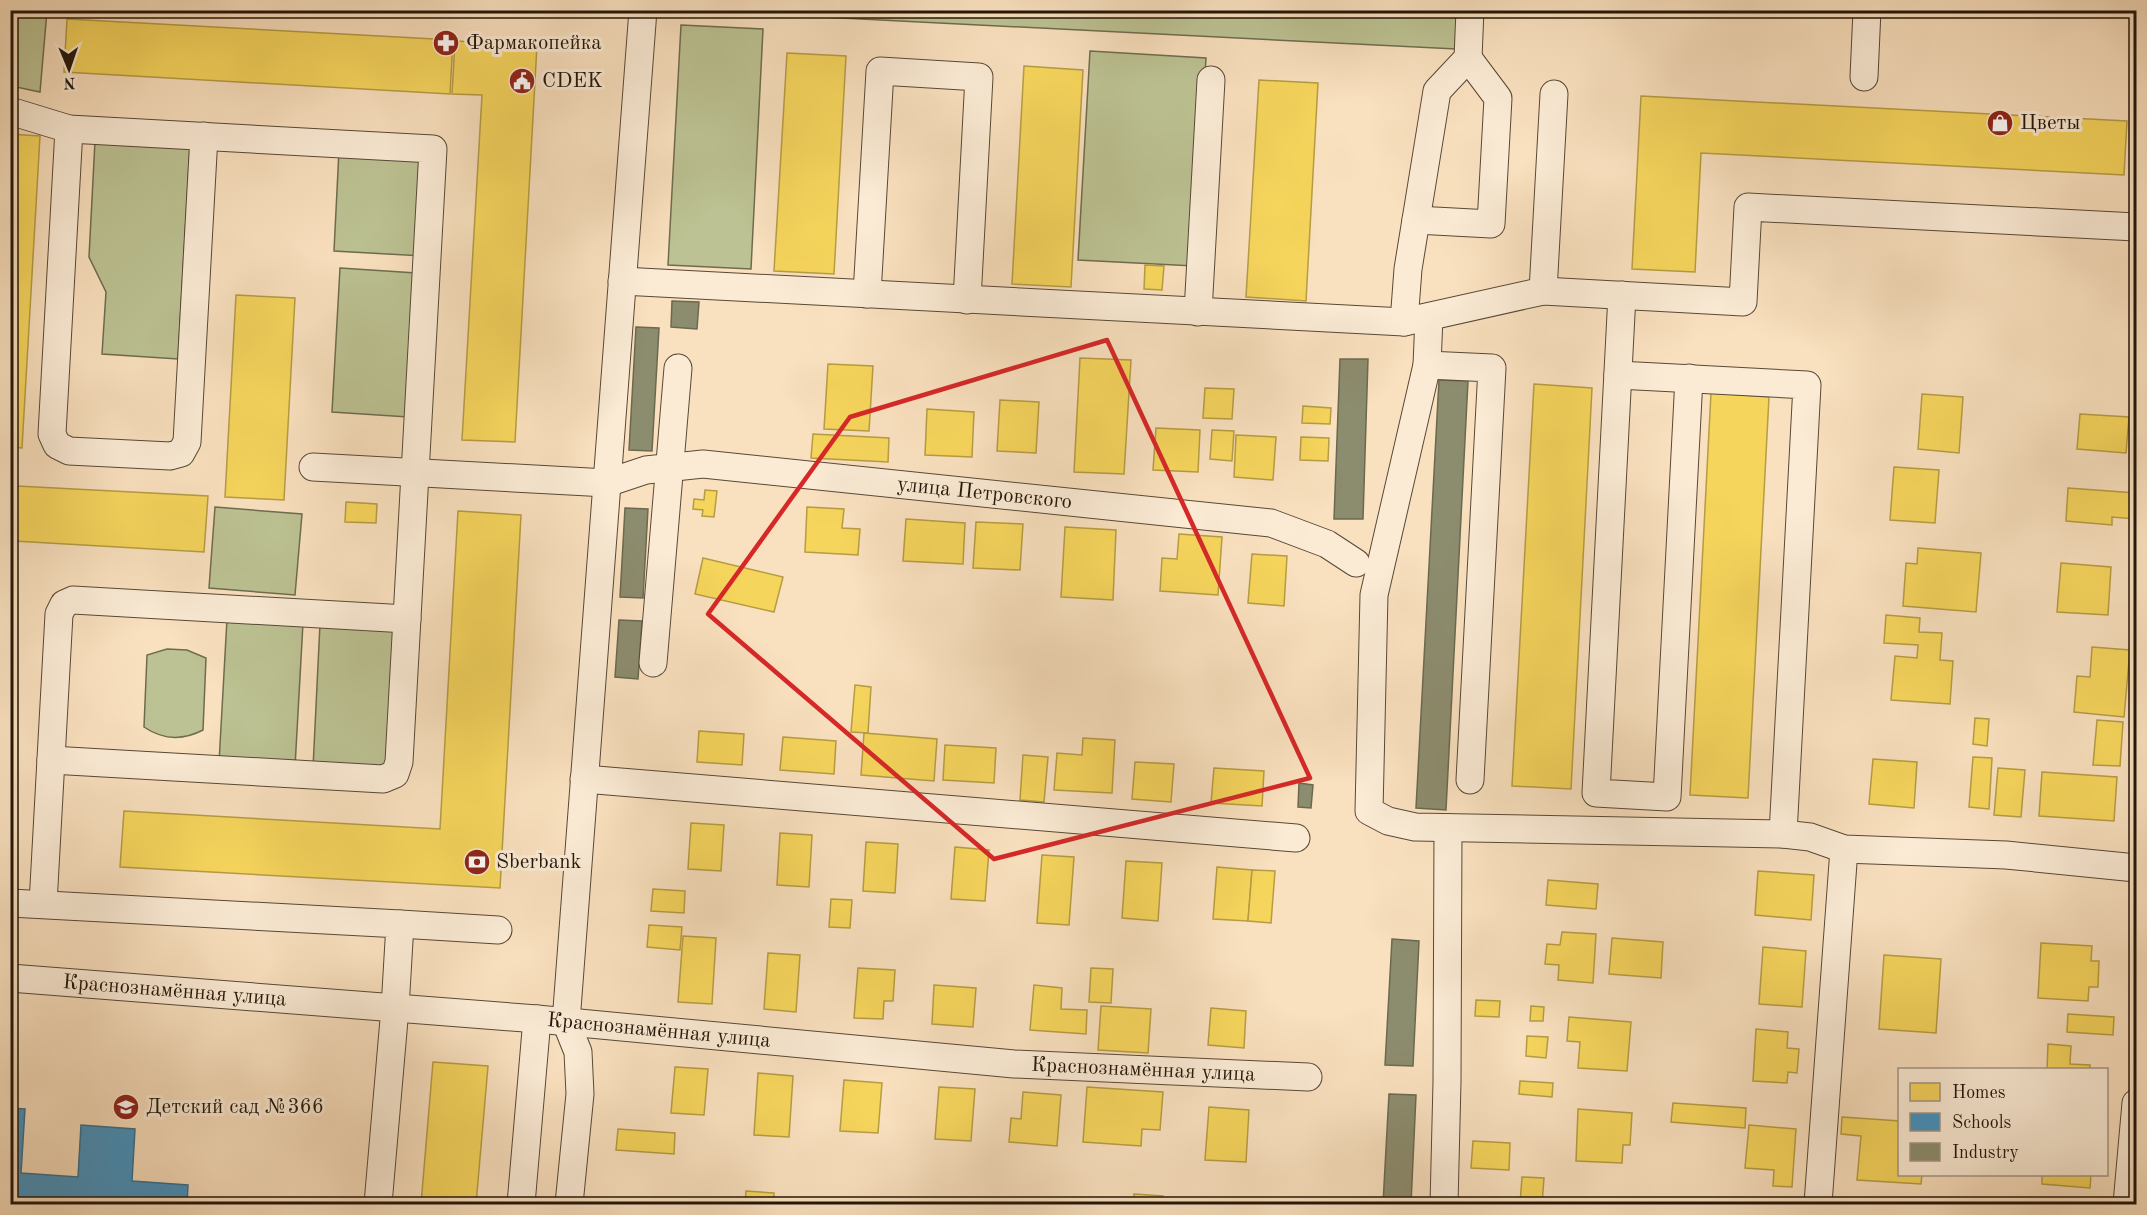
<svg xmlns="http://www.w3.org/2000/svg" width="2147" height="1215" font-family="'Old Standard TT',serif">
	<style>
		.green { fill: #bcc293; stroke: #6f6c4e; stroke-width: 1.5 }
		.homes { fill: #f6d55c; stroke: #b69c43; stroke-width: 1.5 }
		.schools { fill: #4393c3; stroke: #396e8c; stroke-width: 1.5 }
		.industry { fill: #8c8c6e; stroke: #6c6950; stroke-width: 1.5 }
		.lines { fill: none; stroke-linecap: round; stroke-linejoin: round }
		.minor-casing { stroke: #584837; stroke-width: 29 }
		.minor { stroke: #fbebd5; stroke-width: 27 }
		.marked { fill: none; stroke: #d62828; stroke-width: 4.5; stroke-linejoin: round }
		.labels { text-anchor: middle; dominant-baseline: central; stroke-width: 6; stroke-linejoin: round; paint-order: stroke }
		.poi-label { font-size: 21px; fill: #22160a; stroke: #fbebd5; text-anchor: start }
		.street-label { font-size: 21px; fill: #22160a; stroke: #fbebd5 }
	</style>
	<rect width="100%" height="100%" fill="#f9e0be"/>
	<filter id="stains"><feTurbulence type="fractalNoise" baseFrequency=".00333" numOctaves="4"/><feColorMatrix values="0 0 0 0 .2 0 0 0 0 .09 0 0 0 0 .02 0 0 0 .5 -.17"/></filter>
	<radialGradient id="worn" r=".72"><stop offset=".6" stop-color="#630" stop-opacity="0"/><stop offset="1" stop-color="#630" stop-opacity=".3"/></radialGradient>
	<!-- green -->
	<g class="green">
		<polygon points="682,10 1458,11 1456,49"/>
		<polygon points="29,11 47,11 40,92 11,86 11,21"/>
		<polygon points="681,25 763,29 751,269 668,265"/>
		<polygon points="1090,51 1206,58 1194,266 1078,260"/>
		<polygon points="95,141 190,147 178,359 102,354 106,292 89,257"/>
		<polygon points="339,150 428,154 423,256 334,251"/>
		<polygon points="340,268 416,273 408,417 332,412"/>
		<polygon points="215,507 302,514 295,595 209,588"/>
		<polygon points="227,619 303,623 295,767 219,763"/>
		<polygon points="320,624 396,628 388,772 313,768"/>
		<path d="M 167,649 L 187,650 L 206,658 L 203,730 C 182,741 163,740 144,727 L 147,655 Z"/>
	</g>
	<!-- homes -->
	<g class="homes">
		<polygon points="67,19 453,40 450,94 64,72"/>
		<polygon points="455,41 537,45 515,442 462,440 482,95 452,94"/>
		<polygon points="787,53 846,56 834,274 774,271"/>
		<polygon points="1024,66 1083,70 1071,287 1012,284"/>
		<polygon points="1259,80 1318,83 1306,301 1246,297"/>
		<polygon points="1641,96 2127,121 2124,175 1701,153 1695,272 1632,269"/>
		<polygon points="10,134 40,136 22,448 10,447"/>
		<polygon points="1145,265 1164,266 1162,290 1144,289"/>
		<polygon points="236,295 295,298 284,500 225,497"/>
		<polygon points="1080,358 1131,360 1124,474 1074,472"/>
		<polygon points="828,364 873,366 869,431 824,429"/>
		<polygon points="1534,384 1592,388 1571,789 1512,786"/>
		<polygon points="1205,388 1234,389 1232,419 1203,418"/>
		<polygon points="1711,393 1769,397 1748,798 1690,795"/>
		<polygon points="1922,394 1963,397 1959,453 1918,449"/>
		<polygon points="1000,400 1039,402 1036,453 997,451"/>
		<polygon points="1303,406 1331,408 1330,424 1302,423"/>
		<polygon points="927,409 974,412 972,457 925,455"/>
		<polygon points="2080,414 2129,417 2126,453 2077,449"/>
		<polygon points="1156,428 1200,430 1198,472 1153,470"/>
		<polygon points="1212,430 1234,431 1232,461 1210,459"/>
		<polygon points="813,434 889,438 888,462 811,458"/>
		<polygon points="1236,435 1276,437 1273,480 1234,477"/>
		<polygon points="1301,437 1329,438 1328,461 1300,460"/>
		<polygon points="1894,467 1939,470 1935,523 1890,520"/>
		<polygon points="17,486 208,496 204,552 14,541"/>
		<polygon points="2068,488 2136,493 2136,519 2112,517 2112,525 2066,521"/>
		<polygon points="705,490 717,491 714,517 702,516 703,510 693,509 694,499 704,500"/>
		<polygon points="346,502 377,504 376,523 345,522"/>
		<polygon points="807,507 844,509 842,528 860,529 858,555 805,552"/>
		<polygon points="458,511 521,515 500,888 120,867 124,811 440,829"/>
		<polygon points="906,519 965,523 963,564 903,561"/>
		<polygon points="976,522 1023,524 1020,570 973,568"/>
		<polygon points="1065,527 1116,530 1113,600 1061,597"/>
		<polygon points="1179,534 1222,537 1218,595 1160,591 1162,558 1177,559"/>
		<polygon points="10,541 14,541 10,606"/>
		<polygon points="1918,548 1981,553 1976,612 1903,606 1906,563 1917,564"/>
		<polygon points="1252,554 1287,556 1284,606 1248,603"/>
		<polygon points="703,558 783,577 774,612 695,594"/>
		<polygon points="2061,563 2111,567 2108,615 2057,612"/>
		<polygon points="1886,615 1920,618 1919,632 1942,633 1940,660 1953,661 1950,704 1891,700 1895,656 1917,658 1918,645 1884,643"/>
		<polygon points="2092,647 2130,650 2124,717 2074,712 2077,676 2090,677"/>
		<polygon points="855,685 871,687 868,733 851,732"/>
		<polygon points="1975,718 1989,719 1987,746 1973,744"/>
		<polygon points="2097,720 2123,722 2120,766 2093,765"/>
		<polygon points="699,731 744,734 742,765 697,762"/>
		<polygon points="864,733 937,739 934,781 861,775"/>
		<polygon points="783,737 836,741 834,774 780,770"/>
		<polygon points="1083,738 1115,740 1112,793 1054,790 1057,753 1082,755"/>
		<polygon points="945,745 996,748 994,783 943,780"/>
		<polygon points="1023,755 1048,757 1044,802 1020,800"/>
		<polygon points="1973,757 1992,758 1989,809 1969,807"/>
		<polygon points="1873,759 1917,762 1914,808 1869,804"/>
		<polygon points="1135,762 1174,764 1171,802 1132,799"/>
		<polygon points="1214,768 1264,771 1262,806 1211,803"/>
		<polygon points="1998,768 2025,770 2021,817 1994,815"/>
		<polygon points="2042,772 2117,777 2114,821 2039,816"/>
		<polygon points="691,823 724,825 721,871 688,869"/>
		<polygon points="780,833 812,835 809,887 777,885"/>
		<polygon points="866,842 898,844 895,893 863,891"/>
		<polygon points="955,847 989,850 985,901 951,899"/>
		<polygon points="1042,855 1074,857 1069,925 1037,923"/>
		<polygon points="1126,861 1162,863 1158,921 1122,918"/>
		<polygon points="1217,867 1252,870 1248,921 1213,919"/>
		<polygon points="1252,870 1275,871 1271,923 1248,921"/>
		<polygon points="1758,871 1814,875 1811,920 1755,915"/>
		<polygon points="1548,880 1598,884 1596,909 1546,905"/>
		<polygon points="653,889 685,891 684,913 651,911"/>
		<polygon points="831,899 852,900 850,928 829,927"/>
		<polygon points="649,925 682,927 680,950 647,947"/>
		<polygon points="1562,932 1596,934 1593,983 1558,980 1559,965 1545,964 1547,944 1560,945"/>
		<polygon points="683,936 716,938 712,1004 678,1002"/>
		<polygon points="1612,938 1663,942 1661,978 1609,974"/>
		<polygon points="2041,943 2092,946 2091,961 2099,961 2098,987 2089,987 2088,1001 2038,998"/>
		<polygon points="1763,947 1806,951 1802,1007 1759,1004"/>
		<polygon points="768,953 800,955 796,1012 764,1009"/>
		<polygon points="1884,955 1941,959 1936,1033 1879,1029"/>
		<polygon points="858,968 895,970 893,1001 884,1001 883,1019 854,1018"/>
		<polygon points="1091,968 1113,969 1111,1003 1089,1002"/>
		<polygon points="934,985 976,988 973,1027 932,1024"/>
		<polygon points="1034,985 1062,988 1061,1009 1087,1010 1086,1034 1030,1030"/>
		<polygon points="1476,1000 1500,1001 1499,1017 1475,1016"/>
		<polygon points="1101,1006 1151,1009 1148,1053 1098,1050"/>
		<polygon points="1531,1006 1544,1007 1543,1021 1530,1021"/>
		<polygon points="1211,1008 1246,1011 1244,1048 1208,1045"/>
		<polygon points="2068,1014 2114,1017 2113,1035 2067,1032"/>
		<polygon points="1569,1017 1631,1022 1627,1071 1578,1068 1580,1042 1567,1041"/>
		<polygon points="1756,1029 1788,1032 1787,1048 1799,1049 1797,1073 1788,1072 1787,1083 1753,1081"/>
		<polygon points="1527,1036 1548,1037 1546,1058 1526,1056"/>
		<polygon points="2048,1044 2071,1046 2070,1064 2090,1065 2090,1070 2047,1070"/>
		<polygon points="433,1062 488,1066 476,1204 421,1204"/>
		<polygon points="675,1067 708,1069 704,1115 671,1113"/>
		<polygon points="758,1073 793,1076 789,1137 754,1135"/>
		<polygon points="844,1080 882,1083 878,1133 840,1131"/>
		<polygon points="1520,1081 1553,1083 1552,1097 1519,1094"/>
		<polygon points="939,1087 975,1089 971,1141 935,1139"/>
		<polygon points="1087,1087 1163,1092 1160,1130 1142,1129 1141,1146 1083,1142"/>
		<polygon points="1023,1092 1061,1095 1057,1146 1009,1142 1011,1118 1021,1119"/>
		<polygon points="1673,1103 1746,1108 1745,1128 1671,1122"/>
		<polygon points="1209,1107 1249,1110 1246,1162 1205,1160"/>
		<polygon points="1578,1109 1632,1113 1630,1145 1623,1145 1622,1163 1576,1161"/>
		<polygon points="1842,1117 1900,1121 1900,1174 1922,1174 1921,1184 1857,1180 1861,1136 1841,1134"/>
		<polygon points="1749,1125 1796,1129 1792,1187 1773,1186 1774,1170 1745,1168"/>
		<polygon points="618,1129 675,1133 674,1154 616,1150"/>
		<polygon points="1473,1141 1510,1143 1509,1170 1471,1168"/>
		<polygon points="2042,1174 2091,1174 2090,1188 2042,1184"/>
		<polygon points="1522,1177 1544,1178 1542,1204 1520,1204"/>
		<polygon points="746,1191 774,1193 774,1204 745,1204"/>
		<polygon points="1134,1194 1163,1196 1163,1204 1133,1204"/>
		<polygon points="1580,1198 1615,1200 1615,1204 1579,1204"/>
	</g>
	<!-- schools -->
	<polygon class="schools" points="10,1108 25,1109 21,1173 78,1177 81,1125 135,1129 132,1181 188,1185 187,1204 23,1204 23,1201 10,1200"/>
	<!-- industry -->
	<g class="industry">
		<polygon points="672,301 699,302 697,329 671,327"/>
		<polygon points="636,327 659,328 652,451 629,450"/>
		<polygon points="1340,359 1368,359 1363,519 1334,519"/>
		<polygon points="1439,380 1468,381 1446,810 1416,808"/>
		<polygon points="625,508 648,509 643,598 620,597"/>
		<polygon points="619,620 642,621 638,679 615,677"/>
		<polygon points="1299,783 1313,785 1311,808 1298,807"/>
		<polygon points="1392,939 1419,941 1413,1066 1385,1065"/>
		<polygon points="1389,1094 1416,1095 1411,1204 1383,1204"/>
	</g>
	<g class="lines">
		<defs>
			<g id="minor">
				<polyline points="1864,77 1867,10"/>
				<polyline points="10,111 69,129 433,149 399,762 395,774 383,779 51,760"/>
				<polyline points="69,129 52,434 57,445 69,451 170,456 181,453 187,442 204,136"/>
				<polyline points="1416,220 1491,224 1498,98 1468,58"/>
				<polyline points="622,281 1404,322 1543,291 1743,302 1748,207 2136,227"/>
				<polyline points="1543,291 1554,94"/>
				<polyline points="867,294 880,71 979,77 967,300"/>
				<polyline points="1622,295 1596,793 1667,797 1689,378"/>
				<polyline points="1198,312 1211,80"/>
				<polyline points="1429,317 1427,365 1374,595 1369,811 1388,821 1415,827 1783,834 1810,837 1844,849 2006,855 2136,868"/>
				<polyline points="1404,322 1408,269 1437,91 1468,58 1470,10"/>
				<polyline points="1427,365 1492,368 1470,780"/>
				<polyline points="1618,375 1807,385 1783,834"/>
				<path id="s1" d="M 313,467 L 607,483 L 646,470 L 703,464 L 1271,523 L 1327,544 L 1356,563"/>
				<polyline points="653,663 678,368"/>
				<polyline points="584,779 1296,838"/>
				<polyline points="10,903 400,924 395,1008 378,1204"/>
				<polyline points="43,904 59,614 64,604 73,600 407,619"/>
				<polyline points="400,924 498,930"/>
				<path id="s2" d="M 10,978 L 537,1019 L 1014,1064 L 1308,1077"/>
				<polyline points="521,1204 537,1019"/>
				<polyline points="569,1204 580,1094 578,1052 566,1022 643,10"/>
				<polyline points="1444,1204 1447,1082 1448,828"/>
				<polyline points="1818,1204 1844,849"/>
				<polyline points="2127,1204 2136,1103"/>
			</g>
		</defs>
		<!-- minor casing -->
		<use href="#minor" class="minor-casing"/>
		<!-- minor -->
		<use href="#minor" class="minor"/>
	</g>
	<!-- marked area -->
	<path class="marked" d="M 1107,340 L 1310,778 L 994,859 L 708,614 L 850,417 Z"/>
	<!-- icons -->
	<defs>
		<symbol id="pharmacy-disc" viewBox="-11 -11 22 22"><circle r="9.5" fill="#8f2418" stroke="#fbebd5"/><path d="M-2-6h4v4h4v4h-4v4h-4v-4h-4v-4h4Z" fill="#fff"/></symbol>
		<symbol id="civic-disc" viewBox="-11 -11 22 22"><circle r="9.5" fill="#8f2418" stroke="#fbebd5"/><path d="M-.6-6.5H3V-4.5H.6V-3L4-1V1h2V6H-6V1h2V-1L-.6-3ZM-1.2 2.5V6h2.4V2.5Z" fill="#fff"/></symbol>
		<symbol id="shop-disc" viewBox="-11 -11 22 22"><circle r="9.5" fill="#8f2418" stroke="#fbebd5"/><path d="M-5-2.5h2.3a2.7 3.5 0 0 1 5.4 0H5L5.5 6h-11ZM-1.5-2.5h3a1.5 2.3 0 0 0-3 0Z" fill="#fff"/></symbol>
		<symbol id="bank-disc" viewBox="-11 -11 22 22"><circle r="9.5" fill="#8f2418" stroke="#fbebd5"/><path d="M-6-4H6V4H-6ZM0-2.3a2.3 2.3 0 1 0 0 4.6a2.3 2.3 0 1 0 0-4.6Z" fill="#fff"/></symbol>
		<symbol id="school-disc" viewBox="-11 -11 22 22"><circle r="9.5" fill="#8f2418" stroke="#fbebd5"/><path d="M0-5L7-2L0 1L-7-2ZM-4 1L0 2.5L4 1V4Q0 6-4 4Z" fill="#fff"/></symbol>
	</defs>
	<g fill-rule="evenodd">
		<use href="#pharmacy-disc" x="431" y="28" width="30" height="30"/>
		<use href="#civic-disc" x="507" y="66" width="30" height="30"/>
		<use href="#shop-disc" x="1985" y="108" width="30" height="30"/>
		<use href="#bank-disc" x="462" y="847" width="30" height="30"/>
		<use href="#school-disc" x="111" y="1092" width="30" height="30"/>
	</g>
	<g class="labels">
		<!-- poi labels -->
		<g class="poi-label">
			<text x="466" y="43">Фармакопейка</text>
			<text x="542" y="81">CDEK</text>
			<text x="2020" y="123">Цветы</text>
			<text x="496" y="862">Sberbank</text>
			<text x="146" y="1107">Детский сад №366</text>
		</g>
		<!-- street labels -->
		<g class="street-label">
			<text stroke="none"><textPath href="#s1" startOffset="676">улица Петровского</textPath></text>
			<text stroke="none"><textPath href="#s2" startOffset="165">Краснознамённая улица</textPath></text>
			<text stroke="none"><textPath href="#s2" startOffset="651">Краснознамённая улица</textPath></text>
			<text stroke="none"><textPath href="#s2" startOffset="1137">Краснознамённая улица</textPath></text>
		</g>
	</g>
	<!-- margin -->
	<rect width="2147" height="1215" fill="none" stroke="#f9e0be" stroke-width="36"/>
	<rect x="12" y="12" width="2123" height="1191" fill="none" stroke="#22160a" stroke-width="3"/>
	<rect x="18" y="18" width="2111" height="1179" fill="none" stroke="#22160a" stroke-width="1.5"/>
	<!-- legend -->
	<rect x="1898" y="1068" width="210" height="108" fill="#fbebd5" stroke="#a49684" stroke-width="1.5"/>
	<rect x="1910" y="1083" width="30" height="18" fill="#f6d55c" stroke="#a49684" stroke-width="1.5"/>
	<text x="1952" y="1098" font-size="18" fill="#22160a">Homes</text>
	<rect x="1910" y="1113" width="30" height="18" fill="#4393c3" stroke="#a49684" stroke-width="1.5"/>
	<text x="1952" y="1128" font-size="18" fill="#22160a">Schools</text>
	<rect x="1910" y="1143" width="30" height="18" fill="#8c8c6e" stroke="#a49684" stroke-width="1.5"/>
	<text x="1952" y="1158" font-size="18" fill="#22160a">Industry</text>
	<!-- north arrow -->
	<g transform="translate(69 69) rotate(178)" stroke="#fbebd5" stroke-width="4.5" paint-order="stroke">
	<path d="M0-4.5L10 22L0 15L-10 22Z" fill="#22160a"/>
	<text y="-9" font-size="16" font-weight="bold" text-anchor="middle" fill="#22160a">N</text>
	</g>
	<rect width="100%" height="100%" filter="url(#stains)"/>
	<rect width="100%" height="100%" fill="url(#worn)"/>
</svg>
